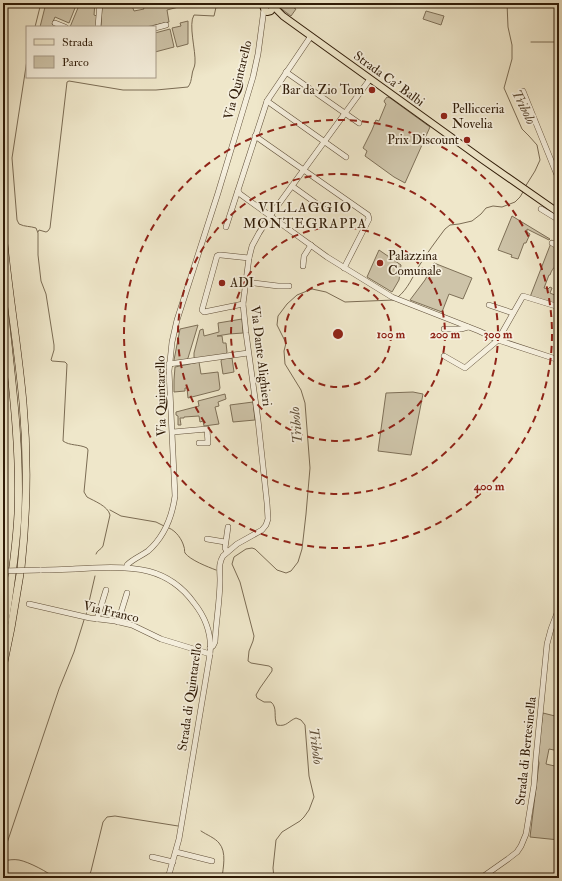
<svg xmlns="http://www.w3.org/2000/svg" width="562" height="881" font-family="'IM FELL Double Pica',serif">
	<style>
		.green { fill: #cec4a9; stroke: #7e7058 }
		.lines { fill: none; stroke-linecap: round; stroke-linejoin: round }
		.stream { stroke: #7b6c54; stroke-width: 1 }
		.minor-casing { stroke: #5f4e38; stroke-width: 6 }
		.major-casing { stroke: #2f1b07; stroke-width: 8 }
		.highway-casing { stroke: #2f1b07; stroke-width: 8 }
		.minor { stroke: #f5efdd; stroke-width: 5 }
		.major { stroke: #efe7ca; stroke-width: 6 }
		.highway { stroke: #efe7ca; stroke-width: 7 }
		.minor-bridge-casing { stroke: #5f4e38; stroke-width: 6; stroke-linecap: butt }
		.minor-bridge { stroke: #f5efdd; stroke-width: 5 }
		.ring { fill: none; stroke: #8f2418; stroke-width: 2; stroke-dasharray: 7 5 }
		.poi-dot { fill: #8f2418; stroke: #f5efdd; stroke-width: 1.5 }
		.labels { text-anchor: middle; dominant-baseline: central; stroke-width: 3.5; stroke-linejoin: round; paint-order: stroke }
		.street-label { font-size: 13px; fill: #2f1b07; stroke: #f5efdd }
		.poi-label { font-size: 13px; fill: #2f1b07; stroke: #f5efdd; text-anchor: start }
		.water-label { font-size: 14px; font-style: italic; fill: #62513b; stroke: #f5efdd }
		.neighbourhood-label { font-size: 14px; letter-spacing: 1px; fill: #2f1b07; stroke: #f5efdd }
		.centre { fill: #8f2418; stroke: #f5efdd; stroke-width: 2 }
		.ring-label { font-size: 12px; text-anchor: middle; font-weight: bold; fill: #8f2418; stroke: #f5efdd; stroke-width: 3.5; stroke-linejoin: round; paint-order: stroke }
	</style>
	<rect width="100%" height="100%" fill="#efe7ca"/>
	<filter id="stains"><feTurbulence type="fractalNoise" baseFrequency=".005" numOctaves="4"/><feColorMatrix values="0 0 0 0 .2 0 0 0 0 .09 0 0 0 0 .02 0 0 0 .5 -.17"/></filter>
	<radialGradient id="worn" r=".72"><stop offset=".6" stop-color="#630" stop-opacity="0"/><stop offset="1" stop-color="#630" stop-opacity=".3"/></radialGradient>
	<!-- green -->
	<g class="green">
		<polygon points="46,3 64,3 75,8 69,23 55,17 52,24 57,26 56,27 40,27"/>
		<polygon points="80,3 95,3 94,15 97,16 96,27 70,27"/>
		<polygon points="102,3 131,3 134,11 144,9 143,7 151,5 150,3 190,3 190,4 167,10 169,22 146,27 101,27"/>
		<polygon points="277,3 296,3 294,8 296,9 291,16 279,7"/>
		<polygon points="426,11 444,16 441,25 423,19"/>
		<polygon points="188,21 188,44 177,47 172,28 181,26 180,23"/>
		<polygon points="170,29 174,47 155,52 155,33"/>
		<polygon points="387,97 390,98 430,127 405,183 394,177 365,156 367,151 363,148 372,130 376,120 379,121 386,104 385,103 384,101"/>
		<polygon points="512,216 545,236 550,239 549,240 527,229 527,232 530,234 526,243 524,243 518,259 511,257 512,255 498,250"/>
		<path d="M 551,243 L 559,248 L 559,264 C 554,267 552,269 550,275 L 549,275 L 544,288 L 548,289 L 550,287 L 552,288 L 550,293 L 559,297 L 556,305 L 530,297 Z"/>
		<polygon points="379,250 401,265 399,280 392,292 367,277"/>
		<polygon points="434,263 472,278 463,299 449,294 442,312 410,300 425,280"/>
		<polygon points="242,319 243,333 229,334 217,336 222,336 223,343 226,343 227,352 226,354 195,359 194,357 194,353 200,330 203,329 204,336 219,332 218,323"/>
		<polygon points="198,325 188,358 186,360 176,362 174,360 180,329"/>
		<polygon points="232,358 234,372 223,374 221,361 222,359"/>
		<polygon points="199,362 201,374 218,372 220,388 219,390 188,398 187,388 185,388 185,391 174,392 174,380 175,367"/>
		<polygon points="413,392 423,394 411,455 378,451 386,393"/>
		<polygon points="225,394 226,399 218,402 219,406 215,407 219,424 204,426 203,421 200,422 199,416 184,417 184,418 180,418 181,425 178,425 178,416 176,415 176,412 199,406 198,401"/>
		<polygon points="253,402 255,420 233,422 230,405"/>
		<polygon points="543,713 559,717 559,751 549,749 546,764 559,767 559,840 530,837 539,763 537,755"/>
	</g>
	<g class="lines">
		<!-- stream -->
		<g class="stream">
			<polyline points="507,3 508,27 512,45 512,59 504,88 522,129 529,136 537,145 540,160 535,171 525,187"/>
			<polyline points="35,27 41,3"/>
			<polyline points="531,42 559,42"/>
			<path d="M 27,60 L 12,158 L 17,220 L 19,224 C 25,227 30,226 36,228 L 38,233 L 38,255 L 41,281 L 46,294 L 54,345 L 54,350 L 51,360 L 52,361 L 65,362 L 67,364 L 63,441 C 70,446 79,444 87,448 L 88,450 L 84,492 L 87,497 C 94,501 108,506 110,515 L 103,546 C 101,550 97,550 96,554"/>
			<path d="M 38,232 L 39,230 L 46,232 L 48,231 L 50,228 L 67,82 L 69,81 L 123,90 L 156,90 L 188,87 C 191,83 191,80 192,75 C 192,71 195,67 195,63 C 196,51 188,24 194,15 L 214,16 L 217,3"/>
			<path d="M 398,297 C 408,289 413,276 419,266 C 427,253 436,241 445,229 L 450,225 L 459,224 L 472,221 L 481,214 L 486,208 L 493,206 L 502,207 L 515,202 L 520,197 L 523,192"/>
			<polyline points="110,510 121,516 156,522 164,526"/>
			<path d="M 169,528 C 176,531 182,539 184,547 C 185,549 184,551 185,553 C 190,560 208,567 216,570"/>
			<polyline points="86,615 95,576"/>
			<path d="M 201,831 C 207,835 215,838 219,843 C 227,852 223,868 222,878"/>
			<polyline points="3,855 59,689 74,652 84,620"/>
			<path d="M 3,861 C 8,860 14,859 19,860 C 29,862 48,872 55,878"/>
			<polyline points="81,878 89,876 91,871 103,822 107,817 115,816 178,826"/>
			<path d="M 274,878 L 273,868 L 276,840 L 282,832 L 300,821 L 304,817 L 309,810 L 314,797 L 309,776 L 305,725 L 301,720 L 296,718 C 288,721 287,727 277,725 C 273,717 278,708 271,702 L 264,702 L 257,698 L 256,695 L 260,688 L 272,671 L 272,668 L 269,666 L 251,663 L 248,661 L 249,651 L 253,641 L 254,636 L 240,582 L 232,564 L 234,557 L 246,549 L 252,548 L 255,549 L 277,570 L 286,573 L 291,571 L 298,562 L 302,549 L 306,514 L 310,468 L 305,403 L 301,390 L 285,364 L 284,351 L 286,343 L 277,325 L 278,316 L 287,304 L 297,295 L 312,289 L 326,292 L 345,302 L 394,300"/>
		</g>
		<defs>
			<g id="minor">
				<polyline points="55,23 65,27"/>
				<polyline points="98,27 100,3"/>
				<polyline points="155,28 166,25"/>
				<polyline points="286,72 359,123"/>
				<polyline points="523,91 559,180"/>
				<polyline points="267,101 346,157"/>
				<polyline points="255,136 368,215 369,219 344,268"/>
				<polyline points="292,186 324,209"/>
				<polyline points="238,191 240,194 327,257 392,297 479,331 498,340 559,360"/>
				<polyline points="541,209 559,220"/>
				<polyline points="226,227 267,101 311,36"/>
				<polyline points="552,243 559,247"/>
				<polyline points="303,266 304,256 311,245"/>
				<polyline points="245,282 278,286 289,286"/>
				<polyline points="243,304 204,312 202,310 217,256 219,255 221,255 249,258"/>
				<polyline points="489,305 513,313"/>
				<polyline points="444,329 461,329 468,327"/>
				<polyline points="444,356 465,368 498,340 523,296 559,307"/>
				<polyline points="169,364 248,353"/>
				<polyline points="173,432 207,429 208,443 199,443"/>
				<polyline points="559,527 557,542 559,557"/>
				<polyline points="207,539 225,542"/>
				<polyline points="227,552 225,548 228,527"/>
				<path d="M 127,567 L 127,565 C 133,559 141,556 148,551 C 164,537 172,517 175,496 L 169,371 L 172,342 L 177,320 L 218,193 L 253,77 L 258,54 L 264,9"/>
				<path d="M 40,570 C 58,570 75,569 92,568 C 133,566 168,567 194,603 C 206,618 212,635 210,654 L 179,839 L 168,878"/>
				<polyline points="29,604 90,618 115,621 132,625 161,639 210,654"/>
				<polyline points="97,619 106,590"/>
				<polyline points="118,622 127,593"/>
				<path d="M 210,648 L 213,646 L 215,642 C 216,621 220,600 220,580 C 220,571 218,564 223,556 L 237,544 L 262,530 L 266,525 L 268,519 L 267,503 L 258,420 L 246,333 L 243,304 L 249,258 L 252,246 L 259,233 L 270,216 L 370,79"/>
				<polyline points="176,852 212,861"/>
				<polyline points="152,857 173,862"/>
				<polyline points="481,878 508,859 517,852 521,846 526,834 534,785 536,757 547,644 551,629 559,608"/>
			</g>
			<g id="major">
				<polyline points="261,3 267,12 271,11 273,7 272,5 269,3 266,4 264,8"/>
				<polyline points="273,6 283,16 483,160 559,213"/>
			</g>
			<g id="highway">
				<polyline points="3,10 4,3"/>
				<path d="M 3,233 C 8,290 18,346 23,403 C 28,458 27,513 21,568"/>
				<path d="M 3,296 C 10,368 21,441 18,514 C 16,555 9,596 3,637"/>
				<polyline points="3,667 11,628 20,574"/>
			</g>
		</defs>
		<!-- minor casing -->
		<use href="#minor" class="minor-casing"/>
		<!-- major casing -->
		<use href="#major" class="major-casing"/>
		<!-- highway casing -->
		<use href="#highway" class="highway-casing"/>
		<!-- minor -->
		<use href="#minor" class="minor"/>
		<!-- major -->
		<use href="#major" class="major"/>
		<!-- highway -->
		<use href="#highway" class="highway"/>
		<defs>
			<polyline id="minor-bridge" points="3,571 40,570"/>
		</defs>
		<!-- minor-bridge casing -->
		<use href="#minor-bridge" class="minor-bridge-casing"/>
		<!-- minor-bridge -->
		<use href="#minor-bridge" class="minor-bridge"/>
	</g>
	<!-- distance rings -->
	<g class="ring">
		<circle cx="338" cy="334" r="53"/>
		<circle cx="338" cy="334" r="107"/>
		<circle cx="338" cy="334" r="160"/>
		<circle cx="338" cy="334" r="214"/>
	</g>
	<!-- markers -->
	<g class="poi-dot">
		<circle cx="372" cy="90" r="4"/>
		<circle cx="444" cy="116" r="4"/>
		<circle cx="467" cy="140" r="4"/>
		<circle cx="380" cy="263" r="4"/>
		<circle cx="222" cy="283" r="4"/>
	</g>
	<g class="labels">
		<!-- street labels -->
		<g class="street-label">
			<text transform="translate(389 79) rotate(36)">Strada Ca' Balbi</text>
			<text transform="translate(238 80) rotate(-76)">Via Quintarello</text>
			<text transform="translate(261 356) rotate(83)">Via Dante Alighieri</text>
			<text transform="translate(161 396) rotate(-91)">Via Quintarello</text>
			<text transform="translate(111 612) rotate(13)">Via Franco</text>
			<text transform="translate(190 697) rotate(-82)">Strada di Quintarello</text>
			<text transform="translate(526 751) rotate(-84)">Strada di Bertesinella</text>
		</g>
		<!-- poi labels -->
		<g class="poi-label">
			<text x="364" y="90" text-anchor="end">Bar da Zio Tom</text>
			<text x="452" y="109">Pellicceria<tspan x="452" dy="15">Novelia</tspan></text>
			<text x="459" y="140" text-anchor="end">Prix Discount</text>
			<text x="388" y="256">Palazzina<tspan x="388" dy="15">Comunale</tspan></text>
			<text x="230" y="283">ADI</text>
		</g>
		<!-- water labels -->
		<g class="water-label">
			<text transform="translate(524 107) rotate(64)">Tribolo</text>
			<text transform="translate(296 425) rotate(-95)">Tribolo</text>
			<text transform="translate(316 746) rotate(83)">Tribolo</text>
		</g>
		<!-- neighbourhood labels -->
		<g class="neighbourhood-label">
			<text x="305" y="207">VILLAGGIO<tspan x="305" dy="16">MONTEGRAPPA</tspan></text>
		</g>
	</g>
	<circle cx="338" cy="334" r="6" class="centre"/>
	<g class="ring-label">
		<text x="391" y="338">100 m</text>
		<text x="445" y="338">200 m</text>
		<text x="498" y="338">300 m</text>
		<text x="489" y="490">400 m</text>
	</g>
	<!-- margin -->
	<rect width="562" height="881" fill="none" stroke="#efe7ca" stroke-width="16"/>
	<rect x="4" y="4" width="554" height="873" fill="none" stroke="#2f1b07" stroke-width="2"/>
	<rect x="8" y="8" width="546" height="865" fill="none" stroke="#2f1b07"/>
	<!-- legend -->
	<rect x="26" y="26" width="130" height="52" fill="#f5efdd" stroke="#a69a87"/>
	<rect x="34" y="39" width="20" height="6" fill="#efe7ca" stroke="#a69a87"/>
	<text x="62" y="46" font-size="12" fill="#2f1b07">Strada</text>
	<rect x="34" y="56" width="20" height="12" fill="#cec4a9" stroke="#a69a87"/>
	<text x="62" y="66" font-size="12" fill="#2f1b07">Parco</text>
	<rect width="100%" height="100%" filter="url(#stains)"/>
	<rect width="100%" height="100%" fill="url(#worn)"/>
</svg>
